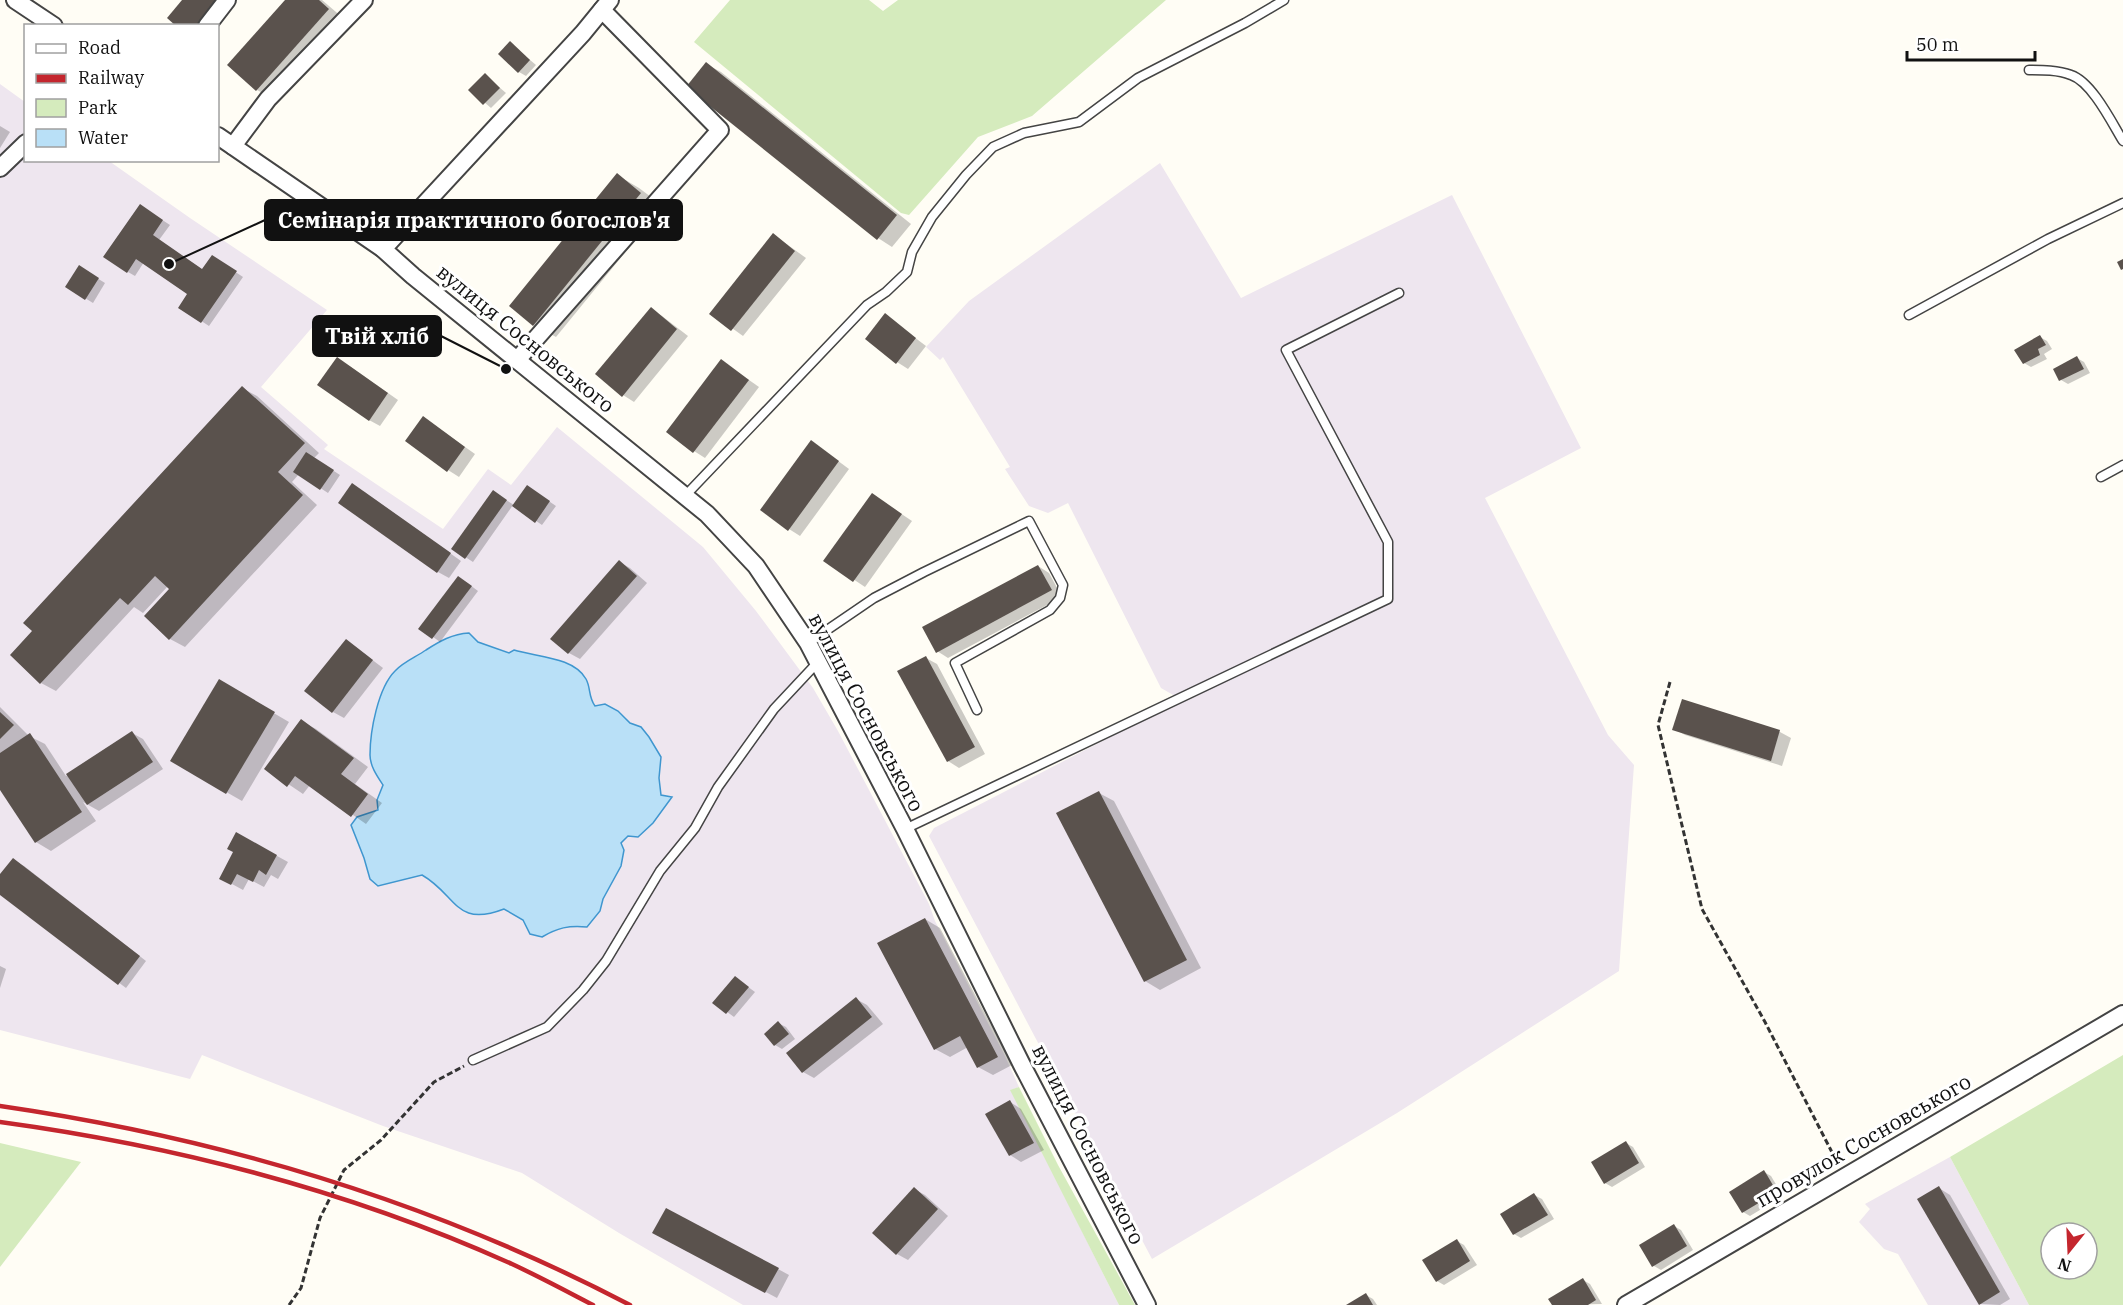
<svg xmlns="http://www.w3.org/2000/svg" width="2123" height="1305" font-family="'IBM Plex Serif',serif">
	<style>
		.industrial { fill: #eee6ef }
		.green { fill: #d5ebbd; fill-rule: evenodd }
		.water { fill: #b9e0f7; stroke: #3f96cf; stroke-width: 1.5 }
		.shadow { fill: #0003 }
		.building { fill: #5a524d }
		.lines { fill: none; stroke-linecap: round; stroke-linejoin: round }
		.service-casing { stroke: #444; stroke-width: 11 }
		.minor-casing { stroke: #444; stroke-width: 20 }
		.path { stroke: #333; stroke-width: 3; stroke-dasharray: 6 3; stroke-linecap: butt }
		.service { stroke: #fff; stroke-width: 8 }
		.minor { stroke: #fff; stroke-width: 16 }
		.rail { stroke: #c4262e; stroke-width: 4.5 }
		.labels { text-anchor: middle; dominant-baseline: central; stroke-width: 6; stroke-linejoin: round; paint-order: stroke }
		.street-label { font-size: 21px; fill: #111; stroke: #fff }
		.leader { fill: none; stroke: #111; stroke-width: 2 }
		.callout-dot { fill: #111; stroke: #fff; stroke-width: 2 }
		.callout { fill: #111; stroke: #111; stroke-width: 2 }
		.callout-label { font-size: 22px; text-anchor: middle; font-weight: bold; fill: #fff }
	</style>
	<rect width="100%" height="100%" fill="#fffdf5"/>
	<!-- industrial -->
	<g class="industrial">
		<polygon points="0,84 25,102 26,160 109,161 190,218 327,310 261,387 328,445 324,449 443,529 488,469 511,485 557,427 703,547 756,611 813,688 838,731 929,904 935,921 1004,1054 1019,1087 1011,1090 1119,1305 743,1305 619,1233 522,1173 383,1126 202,1055 190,1079 0,1030"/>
		<polygon points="1160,163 1241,298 1452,195 1581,448 1485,498 1608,735 1634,765 1619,971 1397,1113 1152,1259 929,836 934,828 1182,700 1161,688 1068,503 1048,513 1029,506 1005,469 1010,467 943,357 940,360 926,347 969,301"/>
		<polygon points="1950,1157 2029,1305 1928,1305 1898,1254 1884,1249 1859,1222 1870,1209 1865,1204"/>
	</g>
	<!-- green -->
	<g class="green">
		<polygon points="730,0 869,0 883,11 898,0 1166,0 1032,116 978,137 909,215 901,213 694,42"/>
		<path d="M 2123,1055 L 2123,1305 L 2029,1305 L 1950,1157 ZM 2051,1233 L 2087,1233 L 2087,1269 L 2051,1269 Z"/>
		<polygon points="1019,1087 1058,1165 1135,1305 1119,1305 1010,1090"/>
		<polygon points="0,1143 81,1162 0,1267"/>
	</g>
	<!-- water -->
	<path class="water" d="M 469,633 L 478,642 L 509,653 L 514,650 C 537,657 574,657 586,679 C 591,688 588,696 595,706 L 605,704 L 618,711 L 630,723 L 641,727 L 649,737 L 661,757 L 659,778 L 661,795 L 672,797 L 653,823 L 638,837 L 628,836 L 621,843 L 624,850 L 621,866 L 603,899 L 600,911 L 587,927 C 569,925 557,928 542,937 L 530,934 L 523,920 L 504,909 C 455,928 457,895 422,875 L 378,886 L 370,879 L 364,858 L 351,825 L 357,817 L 378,810 L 377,800 L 383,785 C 377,776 370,766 370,755 C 370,731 378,688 395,671 C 403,662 416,657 426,650 C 440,641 452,634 469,633 Z"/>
	<!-- shadow -->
	<g class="shadow">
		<polygon points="287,0 322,0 343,18 272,98 257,90"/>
		<polygon points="510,43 536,65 526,76 519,72 500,54"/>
		<polygon points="706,64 721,72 911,224 892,247 878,238"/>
		<polygon points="485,75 506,93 491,108 470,90"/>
		<polygon points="0,126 10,132 0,148"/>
		<polygon points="617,175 639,188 663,206 556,337 534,325"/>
		<polygon points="147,210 170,225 159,240 203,270 219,261 243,277 209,326 180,307 189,293 144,262 135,276 128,272"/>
		<polygon points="774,235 806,258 743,336 711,313"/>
		<polygon points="79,267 105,283 93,303 67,287"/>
		<polygon points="651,309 662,316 688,336 634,402 623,395"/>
		<polygon points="885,315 926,346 908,369 897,362"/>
		<polygon points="2040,337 2047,341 2052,349 2044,354 2047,359 2031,367 2024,363"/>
		<polygon points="2077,358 2084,362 2090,373 2068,384 2061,380"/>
		<polygon points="722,361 759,387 705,458 694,451"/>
		<polygon points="348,365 398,400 380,426 369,420"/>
		<polygon points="242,388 257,396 319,453 314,458 340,475 328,493 299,474 292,482 317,505 185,647 170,639 171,589 168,586 143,613 134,607 56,691 41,683"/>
		<polygon points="434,425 475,454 459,477 448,470"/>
		<polygon points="822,449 849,469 800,536 789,529"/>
		<polygon points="363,491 461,561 449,578 438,572"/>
		<polygon points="534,491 556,506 542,525 513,505 473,562 453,549 500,496 514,505"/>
		<polygon points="873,495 912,521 865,587 826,561"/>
		<polygon points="619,562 630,568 647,583 580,659 569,653 553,639"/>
		<polygon points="1038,566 1049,573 1062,597 948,658 937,651"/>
		<polygon points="466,582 478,591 440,642 421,628"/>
		<polygon points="346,640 383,668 344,718 333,712"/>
		<polygon points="926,658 937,664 985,754 959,768 948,761"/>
		<polygon points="219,681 289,722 242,801 172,761"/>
		<polygon points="1683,701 1780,732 1791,738 1782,766 1685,735 1674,729"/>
		<polygon points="0,707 29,736 45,744 66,776 132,733 143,739 163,769 99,811 83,802 96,821 51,851 36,842 0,788"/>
		<polygon points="301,721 316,729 368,767 355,784 382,803 366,824 310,785 303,794 266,769"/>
		<polygon points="1099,793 1114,801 1201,968 1160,990 1145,981"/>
		<polygon points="237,834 288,862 278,879 271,875 264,887 249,879 243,890 221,878 235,852"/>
		<polygon points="13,860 24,866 146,961 126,988 0,893 0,877"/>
		<polygon points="925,919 940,928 1012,1065 993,1075 978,1067 968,1047 950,1057 935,1049"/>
		<polygon points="0,966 6,969 0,988"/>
		<polygon points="736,978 755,992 734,1017 715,1003"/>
		<polygon points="856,999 867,1005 883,1024 814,1078 803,1072 788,1053"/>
		<polygon points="778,1023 786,1027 795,1039 782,1049 775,1045 766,1034"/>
		<polygon points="1010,1102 1021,1109 1044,1150 1021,1162 1010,1155"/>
		<polygon points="1626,1143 1633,1147 1645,1167 1612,1187 1605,1183"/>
		<polygon points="1764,1172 1771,1176 1783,1196 1750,1216 1743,1212"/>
		<polygon points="1939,1188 1950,1195 2010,1299 2000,1305 1980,1304"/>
		<polygon points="914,1189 925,1195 948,1216 908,1260 897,1254"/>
		<polygon points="1534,1195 1542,1199 1554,1219 1521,1238 1514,1234"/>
		<polygon points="1674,1226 1681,1230 1693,1250 1661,1270 1654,1266"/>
		<polygon points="665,1239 778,1269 789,1275 777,1298"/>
		<polygon points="1457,1241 1464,1245 1477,1265 1444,1285 1437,1281"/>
		<polygon points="1583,1280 1590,1284 1602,1304 1554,1305"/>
		<polygon points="1366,1295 1373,1299 1377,1305 1349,1305"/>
	</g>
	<!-- building -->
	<g class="building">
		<polygon points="182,0 221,0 199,26 176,26 167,18"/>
		<polygon points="285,0 319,0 329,9 256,91 227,65"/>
		<polygon points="510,41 530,60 518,73 498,54"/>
		<polygon points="706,62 897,215 877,240 686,87"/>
		<polygon points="485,73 500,88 483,105 468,90"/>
		<polygon points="617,173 641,193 533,326 509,306"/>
		<polygon points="140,204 163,220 153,235 202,269 212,255 237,271 201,323 178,308 187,294 136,259 127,273 103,257"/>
		<polygon points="773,233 795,251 731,331 709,314"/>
		<polygon points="2123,259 2123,269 2121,270 2117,262"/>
		<polygon points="79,265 99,278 85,300 65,287"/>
		<polygon points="651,307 677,329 622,397 595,374"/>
		<polygon points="885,313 916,338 896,364 865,339"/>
		<polygon points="340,315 351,323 339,340 328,333"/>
		<polygon points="2040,335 2046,345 2038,349 2040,355 2023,364 2014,350"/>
		<polygon points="2077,356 2084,369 2059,381 2053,369"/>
		<polygon points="337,357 388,393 369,421 317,385"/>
		<polygon points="721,359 749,380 693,453 666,432"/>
		<polygon points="242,386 305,443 278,472 303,495 169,640 144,616 169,589 155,576 128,605 120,598 40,684 10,655 32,631 23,623"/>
		<polygon points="423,416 465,447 447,472 405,441"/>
		<polygon points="811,440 839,461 788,531 760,510"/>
		<polygon points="306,452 334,470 320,490 293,472"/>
		<polygon points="352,483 451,553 437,573 338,503"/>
		<polygon points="527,485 550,501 535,523 512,506"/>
		<polygon points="493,490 507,500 465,559 451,549"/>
		<polygon points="872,493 902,514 853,582 823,561"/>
		<polygon points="619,560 637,576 568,654 550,639"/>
		<polygon points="1038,565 1052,590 936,653 922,627"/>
		<polygon points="458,576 472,586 432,639 418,629"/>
		<polygon points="346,639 373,660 332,713 304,691"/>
		<polygon points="926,656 975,747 947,762 897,671"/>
		<polygon points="219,679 275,712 226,794 170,761"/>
		<polygon points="1682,699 1780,730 1771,761 1672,730"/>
		<polygon points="0,712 14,725 0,739"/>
		<polygon points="301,719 354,758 341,774 368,794 351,817 295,776 287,787 264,769"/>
		<polygon points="132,731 153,762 87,805 66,774"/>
		<polygon points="30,733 82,812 35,843 0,790 0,753"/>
		<polygon points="1099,791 1187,960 1144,982 1056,813"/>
		<polygon points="236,832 277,855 266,875 259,870 253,882 237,874 231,885 219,879 233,852 227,849"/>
		<polygon points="13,858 140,956 118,985 0,895 0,874"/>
		<polygon points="925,918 998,1057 977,1068 960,1036 934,1050 877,943"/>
		<polygon points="735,976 749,987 726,1014 712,1003"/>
		<polygon points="856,997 872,1017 802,1073 786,1053"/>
		<polygon points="778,1021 789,1034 774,1046 764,1034"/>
		<polygon points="1010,1100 1034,1143 1009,1156 985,1114"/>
		<polygon points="1626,1141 1639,1163 1604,1184 1591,1162"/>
		<polygon points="1764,1170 1777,1192 1742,1213 1729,1192"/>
		<polygon points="1939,1186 2000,1292 1979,1305 1917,1199"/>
		<polygon points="914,1187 938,1209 896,1255 872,1233"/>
		<polygon points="1534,1193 1548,1215 1513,1235 1500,1214"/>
		<polygon points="666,1208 779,1268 765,1293 652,1233"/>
		<polygon points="1674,1224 1687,1246 1652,1267 1639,1245"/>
		<polygon points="1457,1239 1470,1261 1436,1282 1422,1260"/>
		<polygon points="1583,1278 1596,1300 1588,1305 1552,1305 1548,1299"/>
		<polygon points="1366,1293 1373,1305 1346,1305"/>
	</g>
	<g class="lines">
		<defs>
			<g id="service">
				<path d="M 2029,70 C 2043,70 2058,70 2071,75 C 2092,82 2112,123 2123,141"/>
				<polyline points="1909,315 2048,239 2123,203"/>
				<polyline points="2101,477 2123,465"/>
				<polyline points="685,496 867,305 886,292 907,272 912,252 932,217 966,175 993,147 1024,133 1079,122 1138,78 1245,23 1284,0"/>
				<polyline points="808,643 874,598 924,572 1029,521 1063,585 1060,598 1050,610 955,663 977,710"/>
				<polyline points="905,829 1388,599 1388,542 1286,350 1399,293"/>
				<polyline points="473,1060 547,1027 583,990 606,961 660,871 695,828 718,787 774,709 818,662"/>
			</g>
			<g id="minor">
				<polyline points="15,0 54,26"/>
				<polyline points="207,26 227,0"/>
				<polyline points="218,136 383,249 413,276 707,514 756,566 808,643 905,829 1022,1065 1147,1305"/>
				<polyline points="233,146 268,99 364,0"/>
				<polyline points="0,168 26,143"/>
				<polyline points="383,249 583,33 610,0"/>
				<polyline points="517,360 720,130 602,10"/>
				<polyline points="1626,1305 2123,1014"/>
			</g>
		</defs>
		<!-- service casing -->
		<use href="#service" class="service-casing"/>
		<!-- minor casing -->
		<use href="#minor" class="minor-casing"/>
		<!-- path -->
		<g class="path">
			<polyline points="1670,682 1658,725 1702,909 1765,1022 1837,1162"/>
			<polyline points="289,1305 301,1288 320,1218 344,1170 381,1140 434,1082 464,1066"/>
		</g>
		<!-- service -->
		<use href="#service" class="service"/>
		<!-- minor -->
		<use href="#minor" class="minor"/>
		<!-- rail -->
		<g class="rail">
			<path d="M 0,1106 C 220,1138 433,1202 630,1305"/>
			<path d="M 0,1122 C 176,1146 350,1191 512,1264 C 540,1277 566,1291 593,1305"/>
		</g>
	</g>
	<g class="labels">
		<!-- street labels -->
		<g class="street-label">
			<text transform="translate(526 338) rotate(39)">вулиця Сосновського</text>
			<text transform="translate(867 712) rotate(62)">вулиця Сосновського</text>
			<text transform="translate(1863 1140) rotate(-30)">провулок Сосновського</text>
			<text transform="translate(1089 1144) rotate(63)">вулиця Сосновського</text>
		</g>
	</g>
	<!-- callouts -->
	<path class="leader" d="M169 264L265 220M506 369L441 336"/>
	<g class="callout-dot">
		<circle cx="169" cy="264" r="6"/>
		<circle cx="506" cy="369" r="6"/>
	</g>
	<g class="callout">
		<rect x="265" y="200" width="417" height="40" rx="6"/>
		<rect x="313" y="316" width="128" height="40" rx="6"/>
	</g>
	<g class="callout-label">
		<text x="474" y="228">Семінарія практичного богослов'я</text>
		<text x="377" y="344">Твій хліб</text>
	</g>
	<!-- legend -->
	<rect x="24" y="24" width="195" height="138" fill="#ffffff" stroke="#a0a0a0" stroke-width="1.5"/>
	<rect x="36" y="44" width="30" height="9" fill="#ffffff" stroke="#a0a0a0" stroke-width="1.5"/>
	<text x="78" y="54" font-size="18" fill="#111111">Road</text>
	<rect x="36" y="74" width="30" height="9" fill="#c4262e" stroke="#a0a0a0" stroke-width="1.5"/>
	<text x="78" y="84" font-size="18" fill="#111111">Railway</text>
	<rect x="36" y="99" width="30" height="18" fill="#d5ebbd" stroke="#a0a0a0" stroke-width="1.5"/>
	<text x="78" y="114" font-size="18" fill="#111111">Park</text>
	<rect x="36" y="129" width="30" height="18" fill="#b9e0f7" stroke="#a0a0a0" stroke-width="1.5"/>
	<text x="78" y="144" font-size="18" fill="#111111">Water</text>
	<!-- north arrow -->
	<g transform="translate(2069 1251) rotate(198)"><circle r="28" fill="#ffffff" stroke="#a0a0a0" stroke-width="1.5"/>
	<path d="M0-4.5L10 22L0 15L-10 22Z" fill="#c4262e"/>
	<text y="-9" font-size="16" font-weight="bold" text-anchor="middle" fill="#111111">N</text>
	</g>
	<!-- scale -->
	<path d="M1907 51v9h128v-9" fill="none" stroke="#111111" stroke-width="3"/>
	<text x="1916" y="51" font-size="18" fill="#111111" stroke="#ffffff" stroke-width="4.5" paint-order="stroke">50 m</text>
</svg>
